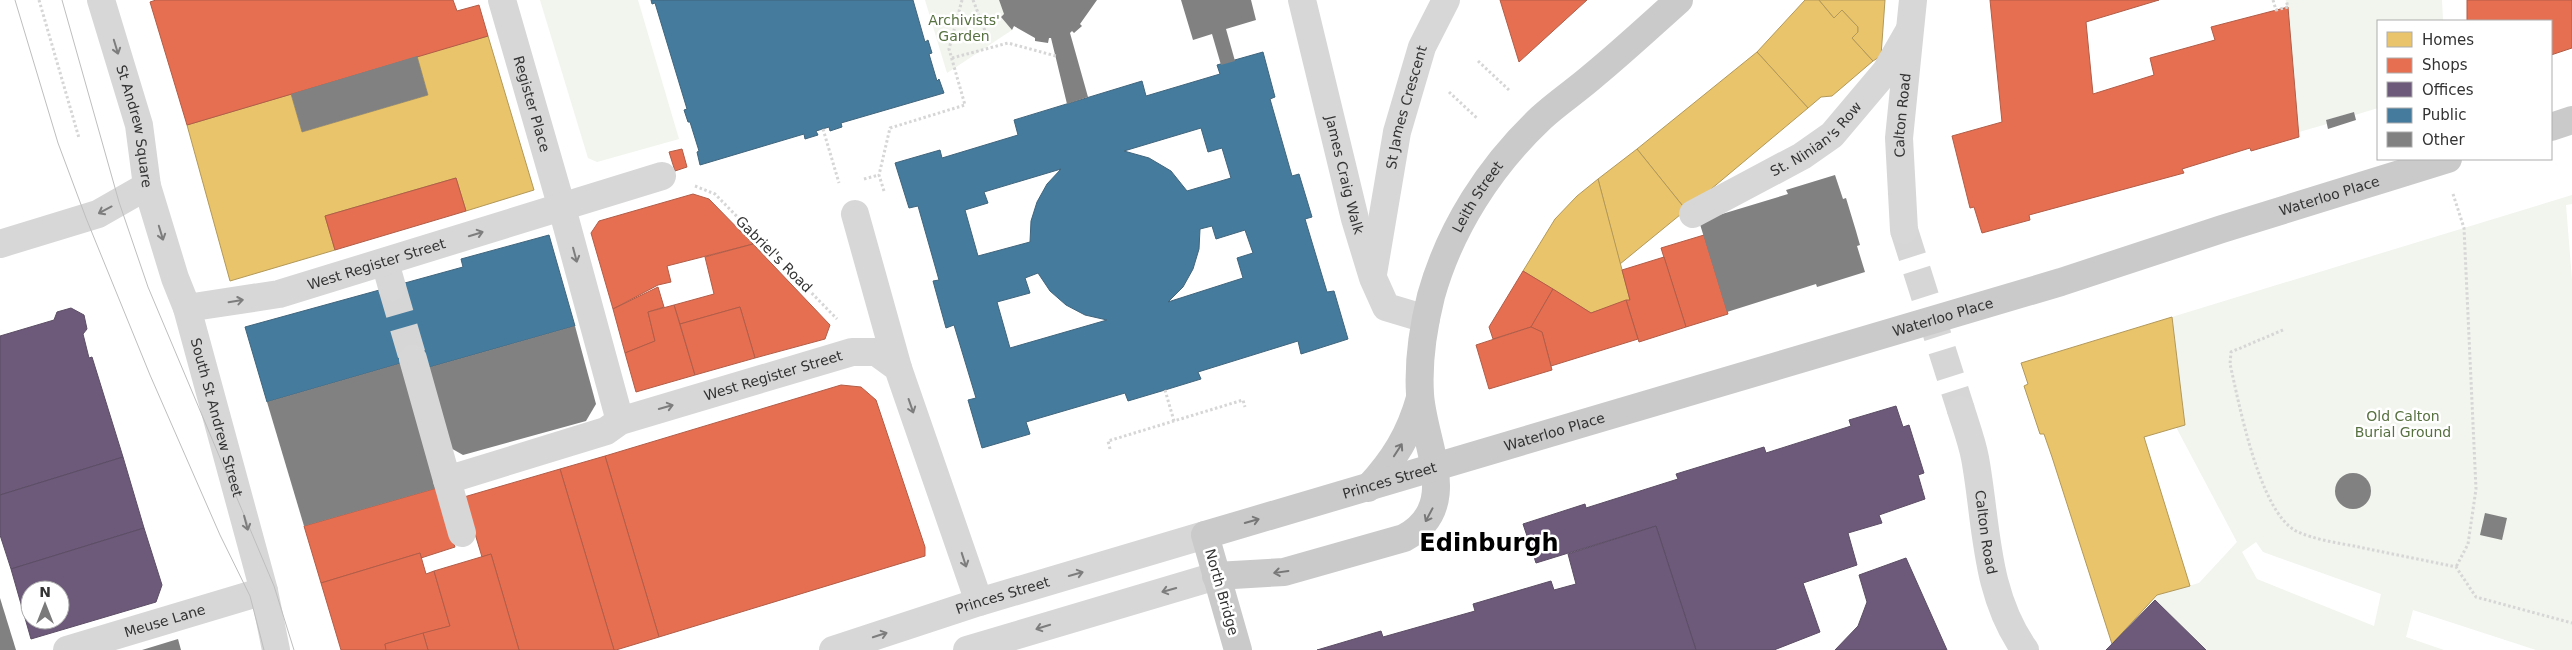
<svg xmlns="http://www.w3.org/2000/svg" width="2572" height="650" font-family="'DejaVu Sans',sans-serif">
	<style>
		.green { fill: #f1f5ed; fill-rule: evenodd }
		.homes { fill: #e9c46a; stroke: #b2985a }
		.shops { fill: #e76f51; stroke: #b15d48 }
		.offices { fill: #6d597a; stroke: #5c4e65; fill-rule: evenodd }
		.public { fill: #457b9d; stroke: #40657d; fill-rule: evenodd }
		.building { fill: #818181 }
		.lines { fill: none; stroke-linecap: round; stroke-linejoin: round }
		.minor-tunnel { stroke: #d6d6d6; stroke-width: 28; stroke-dasharray: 28 14; stroke-linecap: butt }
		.path { stroke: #d6d6d6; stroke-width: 3; stroke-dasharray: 2.5 2.5; stroke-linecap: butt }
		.minor { stroke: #d7d7d7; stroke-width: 28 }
		.major { stroke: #cacaca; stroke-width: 28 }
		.tram { stroke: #bebebe; stroke-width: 1 }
		.oneway { stroke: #7d7d7d }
		.oneway2 { stroke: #777 }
		.labels { text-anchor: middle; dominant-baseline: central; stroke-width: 5; stroke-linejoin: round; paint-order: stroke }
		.park-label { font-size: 14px; fill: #56703f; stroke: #fff }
		.street-label { font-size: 14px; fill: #333; stroke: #fff }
		.town-label { font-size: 24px; font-weight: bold; fill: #000; stroke: #fff }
	</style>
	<rect width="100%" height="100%" fill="#fff"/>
	<!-- green -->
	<g class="green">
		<polygon points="540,0 638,0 679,139 597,162 588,158"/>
		<polygon points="925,0 999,0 1004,14 1001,17 1012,30 947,73"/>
		<polygon points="2286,0 2442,0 2443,21 2378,21 2378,108 2355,115 2354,112 2326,120 2327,124 2299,132"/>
		<path d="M 2572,195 L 2572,204 L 2566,205 L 2572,280 L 2572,650 L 2536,650 L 2413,610 L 2406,637 L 2444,650 L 2206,650 L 2155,600 L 2157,595 L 2199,583 L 2237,542 L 2176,427 L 2185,424 L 2172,317 ZM 2256,542 L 2263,552 L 2381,594 L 2374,626 L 2257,579 L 2242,552 Z"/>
	</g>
	<!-- homes -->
	<g class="homes">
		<polygon points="1819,0 1834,18 1842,10 1858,27 1858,32 1852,38 1873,61 1832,96 1821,97 1808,108 1757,52 1805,0"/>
		<polygon points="1819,0 1885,0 1881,56 1873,61 1852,38 1858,32 1858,27 1842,10 1834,18"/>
		<polygon points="488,36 534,190 466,211 456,178 325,216 335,250 230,281 187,125 291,94 302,132 428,95 417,56"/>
		<polygon points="1757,52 1808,108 1686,210 1637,149"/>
		<polygon points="1637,149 1686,210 1620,264 1598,179"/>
		<polygon points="1598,179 1630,300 1591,313 1523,271 1555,219 1577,196"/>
		<polygon points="2172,317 2185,425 2144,437 2190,586 2157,595 2112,644 2052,457 2044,434 2040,434 2024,386 2028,384 2021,363"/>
	</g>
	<!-- shops -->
	<g class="shops">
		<polygon points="156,0 453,0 457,11 479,5 488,36 187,125 150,2"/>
		<polygon points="1500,0 1587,0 1519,62"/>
		<polygon points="1990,0 2159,0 2086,22 2093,94 2154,75 2150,58 2215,40 2211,27 2288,7 2299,137 2251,151 2250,148 2182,169 2184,173 2029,215 2030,220 1982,233 1974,207 1970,208 1952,136 2002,122"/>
		<polygon points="2467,0 2572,0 2572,48 2551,55 2551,21 2467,21"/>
		<polygon points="682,149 687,167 675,171 669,152"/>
		<polygon points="456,178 466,211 335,250 325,216"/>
		<polygon points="693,194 709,199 753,244 667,266 671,282 658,285 613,309 591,233 599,221"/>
		<polygon points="1704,235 1728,314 1686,327 1661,248"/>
		<polygon points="753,244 830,325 825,339 755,358 740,307 680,324 674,305 714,294 705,257"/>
		<polygon points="1664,257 1686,327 1639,342 1626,300 1630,300 1622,270"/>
		<polygon points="1523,271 1553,289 1531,327 1493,339 1489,327"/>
		<polygon points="658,287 664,307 648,312 655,341 625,353 613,309"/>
		<polygon points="1553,289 1591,313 1626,300 1638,339 1551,366 1542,332 1531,327"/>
		<polygon points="674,305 695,375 636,392 625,353 655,341 648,312"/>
		<polygon points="740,307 755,358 695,375 680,324"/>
		<polygon points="1531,327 1542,332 1552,370 1489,389 1476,345"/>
		<polygon points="841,385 861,387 876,400 925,547 925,556 659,637 605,456"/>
		<polygon points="605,456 659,637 616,650 614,650 560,469"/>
		<polygon points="560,469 614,650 519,650 491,554 482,557 464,497"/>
		<polygon points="437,488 455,547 421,558 420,553 321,583 304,526"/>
		<polygon points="420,553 426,574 434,571 450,626 385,644 386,650 341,650 321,583"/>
		<polygon points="491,554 519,650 428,650 423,633 450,626 434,571"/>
		<polygon points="423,633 428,650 386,650 385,644"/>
	</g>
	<!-- offices -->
	<g class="offices">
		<polygon points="71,308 84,315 87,329 83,334 89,358 92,357 123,457 0,495 0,336 54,320 57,312"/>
		<polygon points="1896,406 1903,427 1909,425 1924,473 1918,475 1925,499 1879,515 1882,523 1848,533 1857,565 1803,583 1820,632 1774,650 1696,650 1656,526 1536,563 1523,524 1585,504 1586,508 1678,479 1676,474 1764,447 1766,453 1851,426 1849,420"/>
		<polygon points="123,457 144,528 11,569 0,535 0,495"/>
		<polygon points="1656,526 1696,650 1317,650 1381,631 1383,637 1475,611 1473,604 1551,581 1554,590 1576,584 1568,554"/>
		<path d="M 144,528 L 162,585 L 156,602 L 31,639 L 11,569 ZM 30,590 L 60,590 L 60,620 L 30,620 Z"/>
		<polygon points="1906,558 1947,650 1835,650 1858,626 1867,602 1859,575"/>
		<polygon points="2155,600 2206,650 2106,650"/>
	</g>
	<!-- public -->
	<g class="public">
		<polygon points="651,0 913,0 925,42 928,40 932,53 929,54 937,81 939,79 944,93 841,123 842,127 830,131 829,127 816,131 818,135 805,139 804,134 700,165 697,152 699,151 690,122 688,122 684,110 687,109 655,3 652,4"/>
		<path d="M 1263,52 L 1275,97 L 1270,99 L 1292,176 L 1299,174 L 1312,217 L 1305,219 L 1327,292 L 1334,291 L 1348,339 L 1301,354 L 1298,341 L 1198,372 L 1201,379 L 1165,390 L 1128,401 L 1125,393 L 1026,422 L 1030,434 L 982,448 L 968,400 L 976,398 L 954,325 L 946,328 L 933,281 L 939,280 L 918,206 L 909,208 L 895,163 L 940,150 L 942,158 L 1018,135 L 1014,120 L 1142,81 L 1146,96 L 1220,74 L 1217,65 ZM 1201,128 L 1208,152 L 1222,148 L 1231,178 L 1187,191 L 1171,171 L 1149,158 L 1124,151 ZM 1061,169 L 1047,184 L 1037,202 L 1031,221 L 1030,242 L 978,256 L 965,210 L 988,203 L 984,192 ZM 1212,226 L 1216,239 L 1245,230 L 1253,253 L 1237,258 L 1243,278 L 1168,302 L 1183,287 L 1193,269 L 1199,249 L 1200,229 ZM 1038,273 L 1050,291 L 1066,305 L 1085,315 L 1107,320 L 1010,348 L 997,302 L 1030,293 L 1025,278 Z"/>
		<polygon points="549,235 575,326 427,368 402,363 267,402 245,327 463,267 461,259"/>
	</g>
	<!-- building -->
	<g class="building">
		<polygon points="999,0 1097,0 1080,24 1082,26 1074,33 1072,31 1070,33 1088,97 1067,104 1051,38 1049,38 1048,43 1035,41 1035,38 1014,26 1012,30 1001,17 1004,14"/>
		<polygon points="1181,0 1251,0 1256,20 1226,29 1235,61 1221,65 1212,34 1193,40"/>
		<polygon points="417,56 428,95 302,132 291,94"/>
		<polygon points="2354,112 2356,120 2328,129 2326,120"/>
		<polygon points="1835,175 1843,199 1846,198 1856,231 1860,245 1857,246 1865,272 1817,287 1816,284 1727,312 1699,221 1788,194 1786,190"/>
		<polygon points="575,326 596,404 586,421 463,455 449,447 427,368"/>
		<polygon points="402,363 437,488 304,526 267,402"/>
		<circle cx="2353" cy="491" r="18"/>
		<polygon points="2485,513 2507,518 2502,540 2480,535"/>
		<polygon points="0,598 16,650 0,650"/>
		<polygon points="178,639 181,650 142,650"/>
	</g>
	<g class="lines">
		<!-- minor-tunnel -->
		<g class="minor-tunnel">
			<polyline points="1904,230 1961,410"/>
			<polyline points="392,287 413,359"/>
		</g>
		<!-- path -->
		<g class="path">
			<polyline points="39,0 79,138"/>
			<polyline points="973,0 987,36"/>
			<polyline points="2273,0 2276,10 2288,7 2286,0"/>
			<polyline points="952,58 1008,43 1056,56"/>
			<polyline points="1478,61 1509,90"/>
			<polyline points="1449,92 1478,119"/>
			<polyline points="823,129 839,183"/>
			<polyline points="864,179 879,175"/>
			<polyline points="695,186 715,194 837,319"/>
			<polyline points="884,191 879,175 890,128 965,105 949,49 962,0"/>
			<polyline points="2453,194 2464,228 2476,489 2468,544 2456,567"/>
			<path d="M 2283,330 L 2231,352 L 2230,364 C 2239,403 2259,511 2296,531 C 2315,540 2339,543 2359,547 C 2391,554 2424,560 2456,567 L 2476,597 L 2572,623"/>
			<polyline points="1165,390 1174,421"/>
			<polyline points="1110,449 1108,441 1243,400 1245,407"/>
		</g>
		<!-- minor -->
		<g class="minor">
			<path id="s1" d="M 101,0 L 139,125 L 147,186 L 175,278 L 187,308 L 264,591 L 276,650"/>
			<path id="s2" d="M 502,0 L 562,208 L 620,421"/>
			<path id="s3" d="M 1302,0 L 1355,219 L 1373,278 L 1386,307 L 1426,319"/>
			<polyline points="855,214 898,368"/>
			<path id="s4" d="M 1693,214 L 1802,156 L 1832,135 L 1886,71 L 1909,31"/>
			<path id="s5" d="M 1904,230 L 1899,138 L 1913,0"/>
			<polyline points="0,244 98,214 147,186"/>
			<polyline points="385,262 392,287"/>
			<path id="s6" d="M 1373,274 L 1397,132 L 1422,47 L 1446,0"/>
			<path id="s7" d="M 187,308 L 279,294 L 662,176"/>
			<path id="s8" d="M 413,359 L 447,480 L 606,431 L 620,421 L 852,352 L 876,352 L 898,368 L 979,602"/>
			<path id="s9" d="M 1961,410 C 1966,426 1972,442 1975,458 C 1987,523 1984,593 2025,650"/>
			<polyline points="447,480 462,533"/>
			<path id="s10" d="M 67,650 L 264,591"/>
			<path id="s11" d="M 833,650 L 979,602 L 1205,535"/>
			<polyline points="967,650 1216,576"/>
		</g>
		<!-- major -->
		<g class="major">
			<polyline points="2551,127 2572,120"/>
			<path d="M 1368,488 C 1394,460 1410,434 1420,398"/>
			<path id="s12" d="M 1216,576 L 1284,572 L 1404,538 C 1463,507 1423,444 1420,394 C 1418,361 1423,328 1431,296 C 1450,228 1490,166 1541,118 C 1557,103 1577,90 1594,75 C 1623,51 1651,25 1679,0"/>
			<path id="s13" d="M 1238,650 L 1205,535 L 2061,282 L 2222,229 L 2448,159"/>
		</g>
		<!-- tram -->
		<g class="tram">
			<polyline points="15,0 58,143 86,218 150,375 220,535 250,596 264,650"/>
			<polyline points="62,0 119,202 148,287 274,586 294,650"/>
		</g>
	</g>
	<!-- one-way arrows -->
	<defs><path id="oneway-shaft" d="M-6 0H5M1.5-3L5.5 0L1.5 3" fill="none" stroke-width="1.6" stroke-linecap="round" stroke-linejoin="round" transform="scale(1.25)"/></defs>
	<g class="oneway">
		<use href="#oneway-shaft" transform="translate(116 47) rotate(73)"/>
		<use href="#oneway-shaft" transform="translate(105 210) rotate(152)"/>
		<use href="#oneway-shaft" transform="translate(161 233) rotate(73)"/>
		<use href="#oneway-shaft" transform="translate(476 234) rotate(-17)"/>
		<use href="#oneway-shaft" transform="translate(575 255) rotate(75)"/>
		<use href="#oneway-shaft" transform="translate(236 301) rotate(-9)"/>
		<use href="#oneway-shaft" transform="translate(911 406) rotate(71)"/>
		<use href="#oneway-shaft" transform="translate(666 407) rotate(-16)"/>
		<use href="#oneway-shaft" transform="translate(246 523) rotate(75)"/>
		<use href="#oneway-shaft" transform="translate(964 560) rotate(72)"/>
		<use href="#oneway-shaft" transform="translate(1076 574) rotate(-16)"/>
		<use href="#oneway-shaft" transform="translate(1169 590) rotate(164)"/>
		<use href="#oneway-shaft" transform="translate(1043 627) rotate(163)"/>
		<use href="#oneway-shaft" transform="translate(880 635) rotate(-18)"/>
	</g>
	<g class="oneway2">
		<use href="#oneway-shaft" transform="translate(1398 450) rotate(-57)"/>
		<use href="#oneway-shaft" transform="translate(1429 515) rotate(118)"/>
		<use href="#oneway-shaft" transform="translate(1252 521) rotate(-16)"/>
		<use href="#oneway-shaft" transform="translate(1281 572) rotate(172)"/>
	</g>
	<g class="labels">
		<!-- park labels -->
		<g class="park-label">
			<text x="964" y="20">Archivists'<tspan x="964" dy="16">Garden</tspan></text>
			<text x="2403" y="416">Old Calton<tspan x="2403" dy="16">Burial Ground</tspan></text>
		</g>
		<!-- street labels -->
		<g class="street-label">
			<text stroke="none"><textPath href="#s2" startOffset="108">Register Place</textPath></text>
			<text stroke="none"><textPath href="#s6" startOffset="170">St James Crescent</textPath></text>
			<text stroke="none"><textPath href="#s5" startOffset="115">Calton Road</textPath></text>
			<text stroke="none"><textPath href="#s1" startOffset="131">St Andrew Square</textPath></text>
			<text stroke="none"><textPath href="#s4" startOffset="145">St. Ninian's Row</textPath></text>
			<text stroke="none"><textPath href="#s3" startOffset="180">James Craig Walk</textPath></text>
			<text stroke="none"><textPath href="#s13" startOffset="1294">Waterloo Place</textPath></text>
			<text stroke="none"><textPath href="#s12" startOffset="560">Leith Street</textPath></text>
			<text transform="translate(774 254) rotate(45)">Gabriel's Road</text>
			<text stroke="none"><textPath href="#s7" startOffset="195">West Register Street</textPath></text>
			<text stroke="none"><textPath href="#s13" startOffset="889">Waterloo Place</textPath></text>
			<text stroke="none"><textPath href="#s8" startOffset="469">West Register Street</textPath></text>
			<text stroke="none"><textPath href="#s1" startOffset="434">South St Andrew Street</textPath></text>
			<text stroke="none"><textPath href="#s13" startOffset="484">Waterloo Place</textPath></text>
			<text stroke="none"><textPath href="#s13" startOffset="312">Princes Street</textPath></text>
			<text stroke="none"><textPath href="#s9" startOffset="125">Calton Road</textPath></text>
			<text transform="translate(1222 592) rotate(74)">North Bridge</text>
			<text stroke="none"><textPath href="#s11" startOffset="178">Princes Street</textPath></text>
			<text stroke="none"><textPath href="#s10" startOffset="102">Meuse Lane</textPath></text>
		</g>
		<!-- town labels -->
		<g class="town-label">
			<text x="1489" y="543">Edinburgh</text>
		</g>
	</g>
	<!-- legend -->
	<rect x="2377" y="20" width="175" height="140" fill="#ffffff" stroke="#adadad"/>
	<rect x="2387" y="32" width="25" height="15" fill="#e9c46a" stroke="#adadad"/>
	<text x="2422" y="45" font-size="15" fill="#333333">Homes</text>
	<rect x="2387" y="58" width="25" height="15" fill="#e76f51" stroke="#adadad"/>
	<text x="2422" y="70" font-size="15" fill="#333333">Shops</text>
	<rect x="2387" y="82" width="25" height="15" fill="#6d597a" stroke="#adadad"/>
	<text x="2422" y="95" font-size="15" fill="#333333">Offices</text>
	<rect x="2387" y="108" width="25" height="15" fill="#457b9d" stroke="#adadad"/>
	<text x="2422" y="120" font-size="15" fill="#333333">Public</text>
	<rect x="2387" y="132" width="25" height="15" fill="#818181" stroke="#adadad"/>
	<text x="2422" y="145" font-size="15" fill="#333333">Other</text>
	<!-- north arrow -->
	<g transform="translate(45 605)"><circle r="24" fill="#ffffff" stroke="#adadad"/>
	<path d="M0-4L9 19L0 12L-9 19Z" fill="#7a7a7a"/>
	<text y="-8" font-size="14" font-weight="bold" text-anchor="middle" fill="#333333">N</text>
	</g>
</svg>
